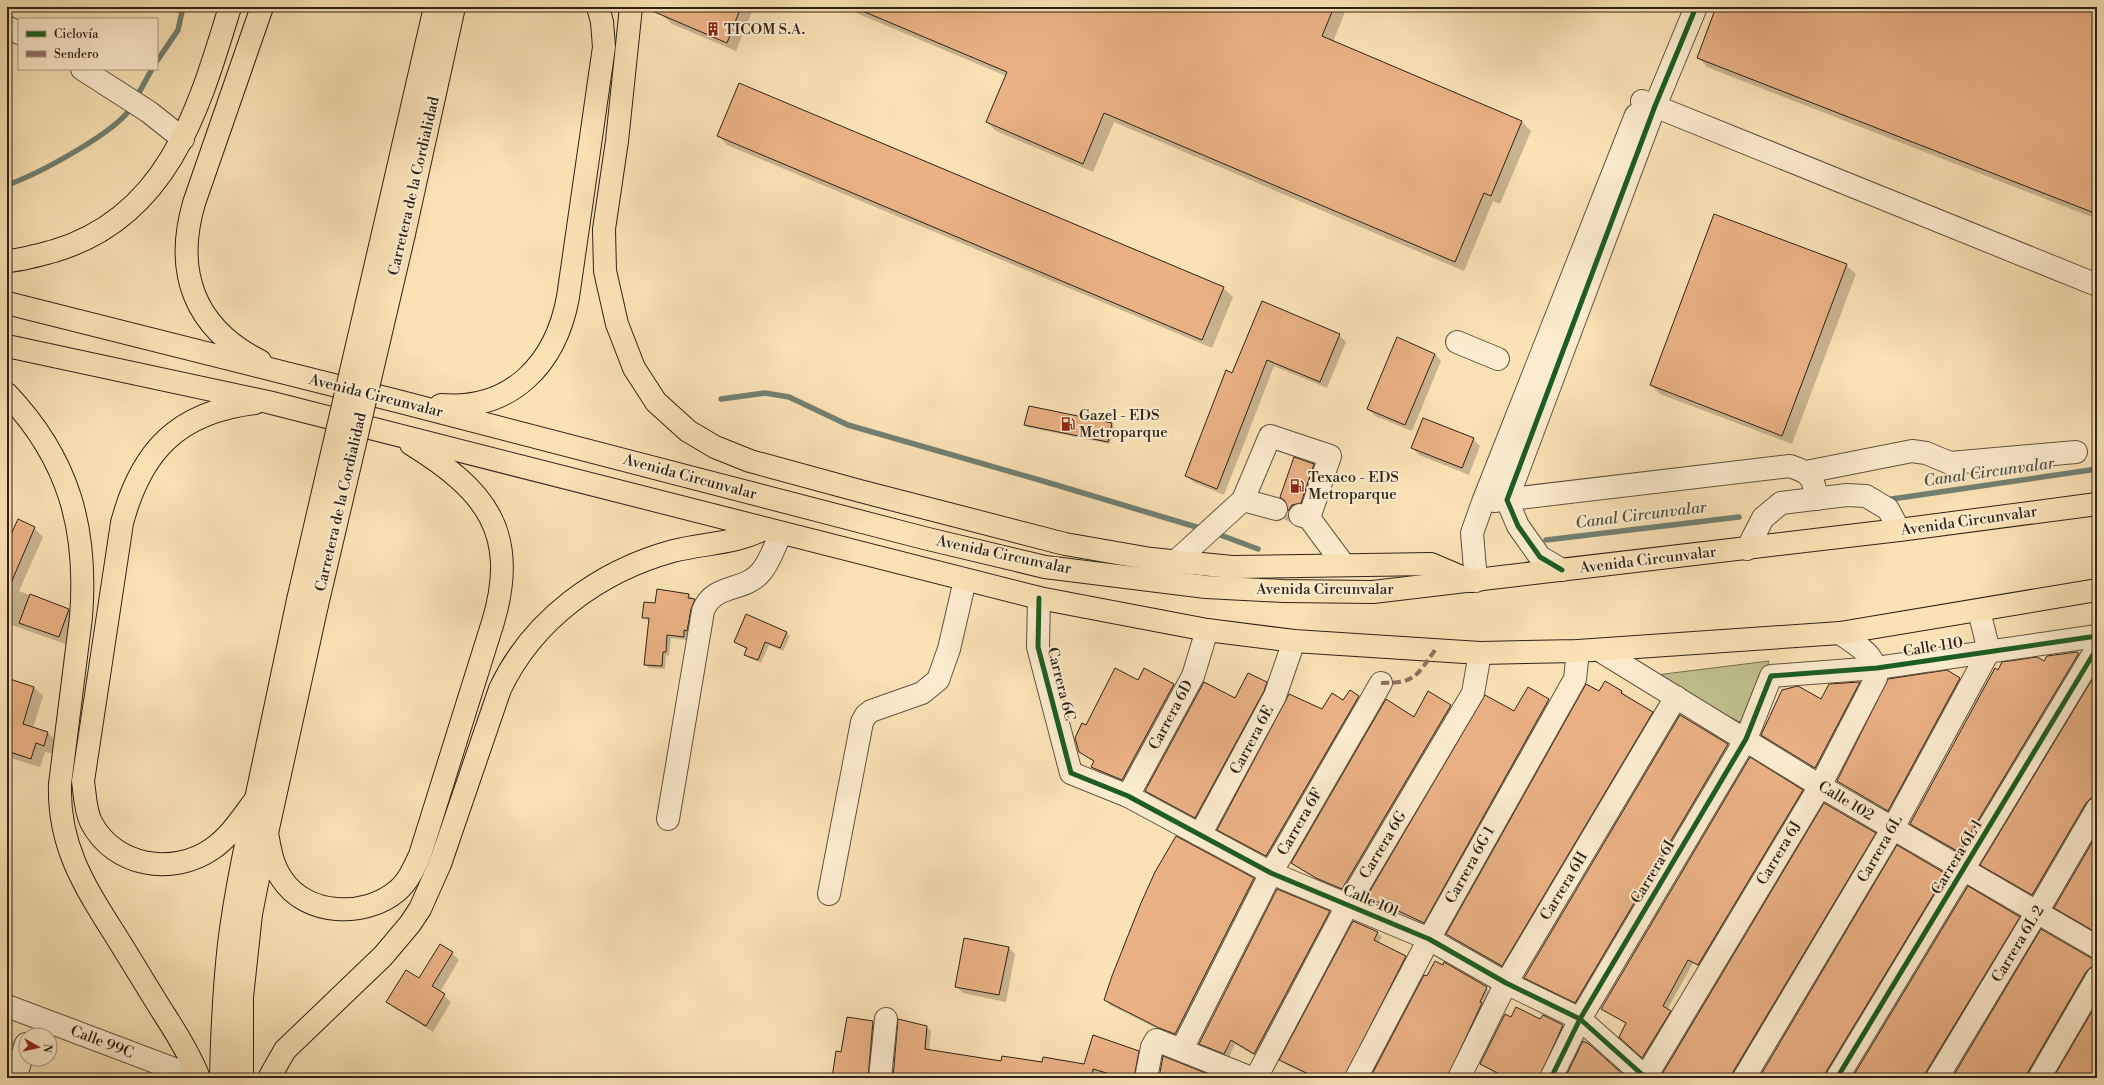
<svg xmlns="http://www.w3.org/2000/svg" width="2104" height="1085" font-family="'Libre Bodoni',serif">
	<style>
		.green { fill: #c1c28c; stroke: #777252 }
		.shadow { fill: #0003 }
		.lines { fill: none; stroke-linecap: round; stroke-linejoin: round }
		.stream { stroke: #718072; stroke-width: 5.5 }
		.building { fill: #eab184; stroke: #2d2319 }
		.minor-casing { stroke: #605340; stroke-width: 24 }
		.major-casing { stroke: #2d2319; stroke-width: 24 }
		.highway-casing { stroke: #2d2319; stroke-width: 24 }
		.minor { stroke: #fceccf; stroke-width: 22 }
		.major { stroke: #fae2b5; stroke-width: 22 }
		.highway { stroke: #fae2b5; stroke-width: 22 }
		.highway-bridge-casing { stroke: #2d2319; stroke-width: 24; stroke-linecap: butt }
		.highway-bridge { stroke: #fae2b5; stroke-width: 22 }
		.quiet { stroke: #8d6e63; stroke-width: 4; stroke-dasharray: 8 4; stroke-linecap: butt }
		.cycleway-casing { stroke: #fceccf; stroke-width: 8 }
		.cycleway { stroke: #1b5e20; stroke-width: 5 }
		.labels { text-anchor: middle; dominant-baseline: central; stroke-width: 4; stroke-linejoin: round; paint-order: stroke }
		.poi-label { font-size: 15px; fill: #2d2319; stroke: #fceccf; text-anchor: start }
		.street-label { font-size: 15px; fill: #2d2319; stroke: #fceccf }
		.water-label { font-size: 16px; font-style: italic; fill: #4f5245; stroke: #fceccf }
	</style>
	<rect width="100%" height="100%" fill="#fae2b5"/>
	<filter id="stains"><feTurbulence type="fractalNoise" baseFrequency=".005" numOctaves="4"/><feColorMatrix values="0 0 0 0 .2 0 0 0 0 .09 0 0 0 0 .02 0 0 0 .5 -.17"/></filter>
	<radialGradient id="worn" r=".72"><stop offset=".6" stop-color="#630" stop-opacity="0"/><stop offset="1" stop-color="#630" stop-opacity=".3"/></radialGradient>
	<!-- green -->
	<polygon class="green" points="1769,661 1746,725 1648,676"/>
	<!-- shadow -->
	<g class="shadow">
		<polygon points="662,7 754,7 736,51 672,24 662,15"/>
		<polygon points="842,7 1347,7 1333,42 1522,122 1531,131 1500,204 1493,201 1464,271 1114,122 1093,172 996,131 987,122 1006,76"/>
		<polygon points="1571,7 1587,7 1585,13"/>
		<polygon points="1718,7 2097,7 2097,219 1707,67 1698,57"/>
		<polygon points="718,135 1223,288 1233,297 1212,348 727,145"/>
		<polygon points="1846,265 1856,274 1792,444 1660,394 1651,385"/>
		<polygon points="1263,303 1339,335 1346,342 1327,388 1274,366 1224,495 1193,482 1186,475 1233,374"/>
		<polygon points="1435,354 1441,361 1412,431 1375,416 1368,409"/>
		<polygon points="1029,407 1112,424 1114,426 1110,444 1027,427 1026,425"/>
		<polygon points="1473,439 1480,446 1469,475 1419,455 1412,448"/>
		<polygon points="1314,465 1316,467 1303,505 1290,512 1286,501"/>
		<polygon points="1288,514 1290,515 1290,522 1284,519"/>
		<polygon points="18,521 34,528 43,537 19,591 68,610 77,619 68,645 9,624 7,630 7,545"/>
		<polygon points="689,595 698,603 690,634 687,633 687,640 671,638 669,656 666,655 665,669 649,668 645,665 649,621 643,617 656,604"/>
		<polygon points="786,633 790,636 783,651 769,645 761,663 749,658 746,655 748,650 735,642"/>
		<polygon points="2077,653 2083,658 1963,856 1915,828 1911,823 1998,672"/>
		<polygon points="1144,670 1174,685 1178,689 1127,784 1097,771 1092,767 1095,762 1079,752 1086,726 1138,682"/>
		<polygon points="2097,673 2097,802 2037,898 1982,865"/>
		<polygon points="1960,678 1964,682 1892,814 1838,781"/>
		<polygon points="7,679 34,687 43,696 33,728 48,733 57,741 53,754 45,752 40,767 7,757"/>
		<polygon points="1266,683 1270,688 1200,821 1150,795 1146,791 1236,700"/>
		<polygon points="1860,683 1864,687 1820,772 1762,735 1821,700 1829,685"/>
		<polygon points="1528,689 1553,705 1428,927 1397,912 1396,913 1373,900 1369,896 1514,713"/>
		<polygon points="1600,692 1622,692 1656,717 1506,970 1447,934"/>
		<polygon points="1428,693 1455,710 1347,893 1321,882 1297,867 1293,863 1414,718"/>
		<polygon points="1358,697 1363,701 1271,860 1222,834 1218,830 1322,710"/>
		<polygon points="1680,716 1732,749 1580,1006 1529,982 1525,978"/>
		<polygon points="1802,791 1806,795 1702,968 1693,963 1667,1010 1674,1015 1647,1061 1624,1040 1627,1024 1602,1008"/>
		<polygon points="1875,834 1879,838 1737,1078 1665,1078"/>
		<polygon points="2097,836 2097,933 2055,907"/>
		<polygon points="1177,838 1254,879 1258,883 1180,1038 1164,1032 1110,1005 1106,1000"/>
		<polygon points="1945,874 1949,879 1830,1078 1760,1078"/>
		<polygon points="1277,890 1329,912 1334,916 1259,1058 1235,1044 1229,1057 1204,1048 1200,1043"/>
		<polygon points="2019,917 2023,921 1930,1078 1853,1078"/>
		<polygon points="1377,933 1382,937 1378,943 1405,957 1410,961 1348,1078 1309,1078 1310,1076 1285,1064 1281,1060"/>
		<polygon points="1009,948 1015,954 1006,1002 963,993 956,986"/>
		<polygon points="452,953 459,960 440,992 451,1002 433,1032 394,1008 388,1002"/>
		<polygon points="2091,959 2097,960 2097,971 2032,1078 1953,1078"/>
		<polygon points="1445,964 1491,992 1452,1078 1371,1078 1428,978"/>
		<polygon points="1511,1018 1541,1021 1563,1026 1567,1030 1543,1078 1504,1078 1481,1064"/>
		<polygon points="873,1022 877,1026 872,1078 832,1078 842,1053"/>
		<polygon points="926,1027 931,1031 929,1051 1002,1062 1085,1065 1138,1052 1139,1053 1137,1053 1134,1078 894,1078"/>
		<polygon points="7,1034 17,1044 7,1077"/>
	</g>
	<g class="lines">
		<!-- stream -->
		<g class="stream">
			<polyline points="157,61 178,30 183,7"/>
			<polyline points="136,98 152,69"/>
			<path d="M 7,185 C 36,175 118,132 132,106"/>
			<polyline points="721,399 765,393 789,397 848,425 1043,481 1203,529"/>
			<polyline points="1885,500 2097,469"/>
			<polyline points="1215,533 1258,549"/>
			<polyline points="1546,540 1739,517"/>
		</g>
	</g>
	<!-- building -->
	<g class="building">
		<polygon points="643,7 741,7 727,43"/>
		<polygon points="853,7 1334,7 1322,36 1522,121 1491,196 1484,193 1455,262 1104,113 1083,164 986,122 1007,72"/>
		<polygon points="1716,7 2097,7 2097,214 1697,58"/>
		<polygon points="739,83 1224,287 1202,340 717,136"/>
		<polygon points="1714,214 1847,264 1782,436 1650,385"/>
		<polygon points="1262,301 1340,334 1320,382 1267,360 1217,489 1185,476 1226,370 1232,373"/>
		<polygon points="1397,337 1435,354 1405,425 1367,409"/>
		<polygon points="1029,406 1112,423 1108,442 1024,425"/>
		<polygon points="1423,418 1474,438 1462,468 1411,448"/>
		<polygon points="1294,457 1314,464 1301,503 1292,505 1288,511 1285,501 1280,497"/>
		<polygon points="18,519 35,527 8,590 7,543"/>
		<polygon points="657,589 689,594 688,598 695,599 691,609 687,631 684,630 684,637 667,635 666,652 663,652 662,666 644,665 649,618 642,618 644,602 655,603"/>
		<polygon points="30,594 69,609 59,637 19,623"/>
		<polygon points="746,614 787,632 780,648 765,642 758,660 744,655 747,648 734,642"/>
		<polygon points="2077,652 2079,653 1959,852 1910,824 1995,668 1998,670 2002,662 2037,657 2044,661 2047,656"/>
		<polygon points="1115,668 1138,680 1144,668 1174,684 1122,780 1091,767 1094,761 1079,752 1075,738 1082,723 1086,725"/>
		<polygon points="1947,670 1960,678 1888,811 1837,781 1888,679"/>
		<polygon points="1248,673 1267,682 1264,691 1195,818 1145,791 1204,682 1235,698"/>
		<polygon points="2096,673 2097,797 2091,798 2086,803 2032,895 1980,865"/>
		<polygon points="7,678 34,687 23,724 48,732 44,746 36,743 31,759 7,751"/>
		<polygon points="1605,681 1622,691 1621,693 1653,712 1502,966 1446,934 1586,684 1599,691"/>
		<polygon points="1860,682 1815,768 1761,735 1782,690 1798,686 1821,699 1829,684"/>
		<polygon points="1528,687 1549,699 1424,923 1392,908 1391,910 1367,896 1485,695 1514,711"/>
		<polygon points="1350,690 1359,696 1266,856 1217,830 1289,694 1322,709 1332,693 1343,700"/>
		<polygon points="1428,691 1451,705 1342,889 1316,878 1291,863 1386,699 1414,717"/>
		<polygon points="1680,715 1728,744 1575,1003 1524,978"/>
		<polygon points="1750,757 1803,790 1698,965 1688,960 1663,1006 1671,1011 1642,1058 1619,1037 1626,1023 1601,1009"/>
		<polygon points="1824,803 1876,833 1733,1072 1732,1078 1665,1078 1661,1076"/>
		<polygon points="2097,834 2097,933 2054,908"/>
		<polygon points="1176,836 1254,878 1175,1034 1159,1028 1104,1000 1112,976 1141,903 1155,872"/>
		<polygon points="1897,845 1946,874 1826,1072 1825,1078 1759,1078"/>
		<polygon points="1968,886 2020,917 1926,1072 1925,1078 1852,1078"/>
		<polygon points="1277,889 1330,911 1254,1054 1231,1040 1224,1054 1199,1044"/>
		<polygon points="1353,921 1378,932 1374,940 1406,956 1344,1078 1317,1078 1279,1060"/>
		<polygon points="2041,929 2091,958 2097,959 2097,966 2091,967 2086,972 2028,1072 2027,1078 1952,1078"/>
		<polygon points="964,938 1009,947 999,995 955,987"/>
		<polygon points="440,944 453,952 432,986 445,994 426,1026 386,1002 406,970 419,978"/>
		<polygon points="1435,961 1443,965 1444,962 1487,987 1480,1002 1482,1003 1447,1078 1370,1078 1424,975 1427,976"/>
		<polygon points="2097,1003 2097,1078 2053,1078"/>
		<polygon points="1516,1007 1540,1019 1543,1015 1563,1025 1539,1078 1507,1078 1480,1064 1505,1014 1511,1017"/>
		<polygon points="847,1017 873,1021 868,1078 832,1078 836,1051 841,1052"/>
		<polygon points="898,1019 927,1026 925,1049 1001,1061 1002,1056 1042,1062 1043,1057 1084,1064 1093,1035 1139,1051 1134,1078 1123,1078 1093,1069 1092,1078 893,1078"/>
		<polygon points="1583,1041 1589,1044 1627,1078 1565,1078"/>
		<polygon points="1163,1056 1213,1076 1212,1078 1159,1078"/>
	</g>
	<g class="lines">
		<defs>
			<g id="minor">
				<polyline points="7,27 19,33"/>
				<polyline points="82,69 149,112 183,139"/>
				<polyline points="1642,101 2097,285"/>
				<polyline points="1457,342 1498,359"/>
				<polyline points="1806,472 1912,451 1926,453 1950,463 2076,452"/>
				<polyline points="1243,500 1270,436 1330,456 1309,518"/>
				<path d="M 1494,501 L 1790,466 C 1811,473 1813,477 1817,499"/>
				<polyline points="1300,515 1309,518 1344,565"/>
				<polyline points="1747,549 1763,518 1781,503 1847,495 1866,496 1888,509 1899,530"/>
				<polyline points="1175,562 1243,500 1276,509"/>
				<polyline points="1562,570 1540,557 1518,526 1507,500 1655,106 1696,7"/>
				<polyline points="1476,581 1472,533 1483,502 1636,115"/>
				<polyline points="1039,598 1038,647 1071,773 1128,796 1271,873 1429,939 1506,983 1580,1019 1646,1078"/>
				<polyline points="1599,650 1820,786 2097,947"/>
				<polyline points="1128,796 1193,676 1207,630"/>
				<path d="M 668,819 L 703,611 C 713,583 745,592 761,572 C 770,562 775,545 781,533"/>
				<polyline points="1200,835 1275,696 1294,641"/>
				<polyline points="829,894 862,722 866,715 871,711 922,693 938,680 949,649 965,580"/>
				<polyline points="7,1006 198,1078"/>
				<polyline points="1182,1049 1271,873 1381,683"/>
				<polyline points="15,1078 26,1044"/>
				<polyline points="880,1078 886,1019"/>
				<polyline points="1146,1078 1152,1047 1156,1040 1251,1078"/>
				<polyline points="1256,1078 1348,904 1473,693 1480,653"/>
				<polyline points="1356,1078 1429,939 1575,679 1578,651"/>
				<polyline points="1459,1078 1506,983 1676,697"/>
				<polyline points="1551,1078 1580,1019 1746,739 1771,676 1877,668 2097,636"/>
				<path d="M 1645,1078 L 1820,786 L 1876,678 C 1877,654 1857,646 1840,633"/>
				<polyline points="1744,1078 1893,828 1989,651 1979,611"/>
				<polyline points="1837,1078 2097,648"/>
				<polyline points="1937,1078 2037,912 2097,809"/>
				<polyline points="2039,1078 2097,978"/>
			</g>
			<g id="major">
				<path d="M 221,1078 C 222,1033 224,988 229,944 C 235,895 245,847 256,799"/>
				<polyline points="242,1078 242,997 251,914 267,833"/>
			</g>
			<g id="highway">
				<polyline points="631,7 617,141 604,229 605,271 617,324 634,368 656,402 688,431 715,447 750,461 860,491 1065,544 1151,559 1232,567 1431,564 1471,581"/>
				<polyline points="384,229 435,7"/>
				<polyline points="404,234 454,7"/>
				<path d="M 7,261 C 23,260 39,255 54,251 C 169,217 199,108 230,7"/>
				<polyline points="7,303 401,402 924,538 1045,567 1206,587 1283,591 1373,592 1899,530 2097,504"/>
				<polyline points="7,346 268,402 1039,598 1207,630 1294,641 1480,653 1578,651 1840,633 2097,590"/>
				<path d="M 260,361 C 194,328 174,272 194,203 L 262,7"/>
				<path d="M 7,394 C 69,459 88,529 81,617 L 60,784 C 58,844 83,884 114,933 C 131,960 147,987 164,1014 C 177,1034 190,1055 199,1078"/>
				<path d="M 255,403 C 178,412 141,451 122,523 L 83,781 C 85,794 85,810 91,822 C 114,867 173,876 212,849 C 230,837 243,816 256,799 L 298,600"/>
				<path d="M 441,405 C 512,411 556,363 568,297 L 604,47 L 602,22 L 598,7"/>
				<path d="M 317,605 L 267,833 C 270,849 272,865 282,879 C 306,916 365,918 397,891 C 408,882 414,868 420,855 L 493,622 C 520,532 485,490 411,444"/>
				<path d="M 269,1078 L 285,1050 L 383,956 L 410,924 L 420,909 L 440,864 L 500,689 C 533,619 600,571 673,551 C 704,543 735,544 764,529"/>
			</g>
		</defs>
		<!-- minor casing -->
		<use href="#minor" class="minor-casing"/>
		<!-- major casing -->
		<use href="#major" class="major-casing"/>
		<!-- highway casing -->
		<use href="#highway" class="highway-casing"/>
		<!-- minor -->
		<use href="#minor" class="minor"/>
		<!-- major -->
		<use href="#major" class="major"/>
		<!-- highway -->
		<use href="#highway" class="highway"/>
		<defs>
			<g id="highway-bridge">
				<polyline points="298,600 384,229"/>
				<polyline points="317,605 404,234"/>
			</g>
		</defs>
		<!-- highway-bridge casing -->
		<use href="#highway-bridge" class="highway-bridge-casing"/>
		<!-- highway-bridge -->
		<use href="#highway-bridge" class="highway-bridge"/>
		<!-- quiet -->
		<path class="quiet" d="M 1381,683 C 1415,683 1416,677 1435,650"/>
		<defs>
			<g id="cycleway">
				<polyline points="1562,570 1540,557 1518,526 1507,500 1655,106 1696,7"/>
				<polyline points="1039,598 1038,647 1071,773 1128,796 1271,873 1429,939 1506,983 1580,1019 1646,1078"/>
				<polyline points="1551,1078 1580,1019 1746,739 1771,676 1877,668 2097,636"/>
				<polyline points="1837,1078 2097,648"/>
			</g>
		</defs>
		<!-- cycleway casing -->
		<use href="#cycleway" class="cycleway-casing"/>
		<!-- cycleway -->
		<use href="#cycleway" class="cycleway"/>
	</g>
	<!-- icons -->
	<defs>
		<symbol id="building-bare" viewBox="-9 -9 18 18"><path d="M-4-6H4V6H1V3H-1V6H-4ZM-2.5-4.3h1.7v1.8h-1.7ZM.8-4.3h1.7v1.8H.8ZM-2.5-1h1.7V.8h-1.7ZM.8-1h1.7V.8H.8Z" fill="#8f2418" stroke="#fceccf" stroke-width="2.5" paint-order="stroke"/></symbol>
		<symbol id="fuel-bare" viewBox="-9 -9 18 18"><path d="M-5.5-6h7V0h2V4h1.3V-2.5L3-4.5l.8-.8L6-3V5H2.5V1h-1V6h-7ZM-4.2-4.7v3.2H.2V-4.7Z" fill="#8f2418" stroke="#fceccf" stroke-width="2.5" paint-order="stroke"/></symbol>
	</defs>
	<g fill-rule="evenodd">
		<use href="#building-bare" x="703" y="19" width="20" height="20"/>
		<use href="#fuel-bare" x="1058" y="414" width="20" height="20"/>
		<use href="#fuel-bare" x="1287" y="476" width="20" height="20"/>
	</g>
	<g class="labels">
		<!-- poi labels -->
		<g class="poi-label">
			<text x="724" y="29">TICOM S.A.</text>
			<text x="1079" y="415">Gazel - EDS<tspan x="1079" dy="17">Metroparque</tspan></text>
			<text x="1308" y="477">Texaco - EDS<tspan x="1308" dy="17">Metroparque</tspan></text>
		</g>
		<!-- street labels -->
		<g class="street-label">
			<text transform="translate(414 186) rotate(-77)">Carretera de la Cordialidad</text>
			<text transform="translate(376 396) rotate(14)">Avenida Circunvalar</text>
			<text transform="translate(690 477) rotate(15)">Avenida Circunvalar</text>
			<text transform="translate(341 502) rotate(-77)">Carretera de la Cordialidad</text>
			<text transform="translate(1969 521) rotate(-8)">Avenida Circunvalar</text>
			<text transform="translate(1004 555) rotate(12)">Avenida Circunvalar</text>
			<text transform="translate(1648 560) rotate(-7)">Avenida Circunvalar</text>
			<text x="1325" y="589">Avenida Circunvalar</text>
			<text transform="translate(1933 647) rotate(-9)">Calle 110</text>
			<text transform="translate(1061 684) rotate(76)">Carrera 6C</text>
			<text transform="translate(1171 715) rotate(-62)">Carrera 6D</text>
			<text transform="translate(1252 740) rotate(-62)">Carrera 6E</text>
			<text transform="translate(1846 801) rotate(31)">Calle 102</text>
			<text transform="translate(1300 822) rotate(-60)">Carrera 6F</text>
			<text transform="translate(1383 845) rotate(-59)">Carrera 6G</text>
			<text transform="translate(1880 849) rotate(-60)">Carrera 6L</text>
			<text transform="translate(1779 853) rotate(-59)">Carrera 6J</text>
			<text transform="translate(1957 857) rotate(-59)">Carrera 6L 1</text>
			<text transform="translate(1470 865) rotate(-61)">Carrera 6G 1</text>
			<text transform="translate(1653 872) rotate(-59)">Carrera 6I</text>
			<text transform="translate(1564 886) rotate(-59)">Carrera 6H</text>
			<text transform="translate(1371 901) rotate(23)">Calle 101</text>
			<text transform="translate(2018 944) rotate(-59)">Carrera 6L 2</text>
			<text transform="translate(102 1042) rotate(21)">Calle 99C</text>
		</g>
		<!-- water labels -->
		<g class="water-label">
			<text transform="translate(1989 472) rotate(-8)">Canal Circunvalar</text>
			<text transform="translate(1641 515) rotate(-7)">Canal Circunvalar</text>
		</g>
	</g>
	<!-- margin -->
	<rect width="2104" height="1085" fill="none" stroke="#fae2b5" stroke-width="24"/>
	<rect x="8" y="8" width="2088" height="1069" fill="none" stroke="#2d2319" stroke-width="2"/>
	<rect x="12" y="12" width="2080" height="1061" fill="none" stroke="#2d2319"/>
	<!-- legend -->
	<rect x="18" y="18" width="140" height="52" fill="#fceccf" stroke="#a99c86"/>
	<rect x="26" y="31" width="20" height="6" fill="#1b5e20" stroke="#a99c86"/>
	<text x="54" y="38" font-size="12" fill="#2d2319">Ciclovía</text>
	<rect x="26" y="51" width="20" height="6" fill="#8d6e63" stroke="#a99c86"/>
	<text x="54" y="58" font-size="12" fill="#2d2319">Sendero</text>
	<!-- north arrow -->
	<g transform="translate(38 1047) rotate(98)"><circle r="19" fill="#fceccf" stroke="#a99c86"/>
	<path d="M0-3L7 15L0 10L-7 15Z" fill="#8f2418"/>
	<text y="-6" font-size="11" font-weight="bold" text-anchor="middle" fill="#2d2319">N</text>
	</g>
	<rect width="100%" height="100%" filter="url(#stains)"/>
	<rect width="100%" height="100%" fill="url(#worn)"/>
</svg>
